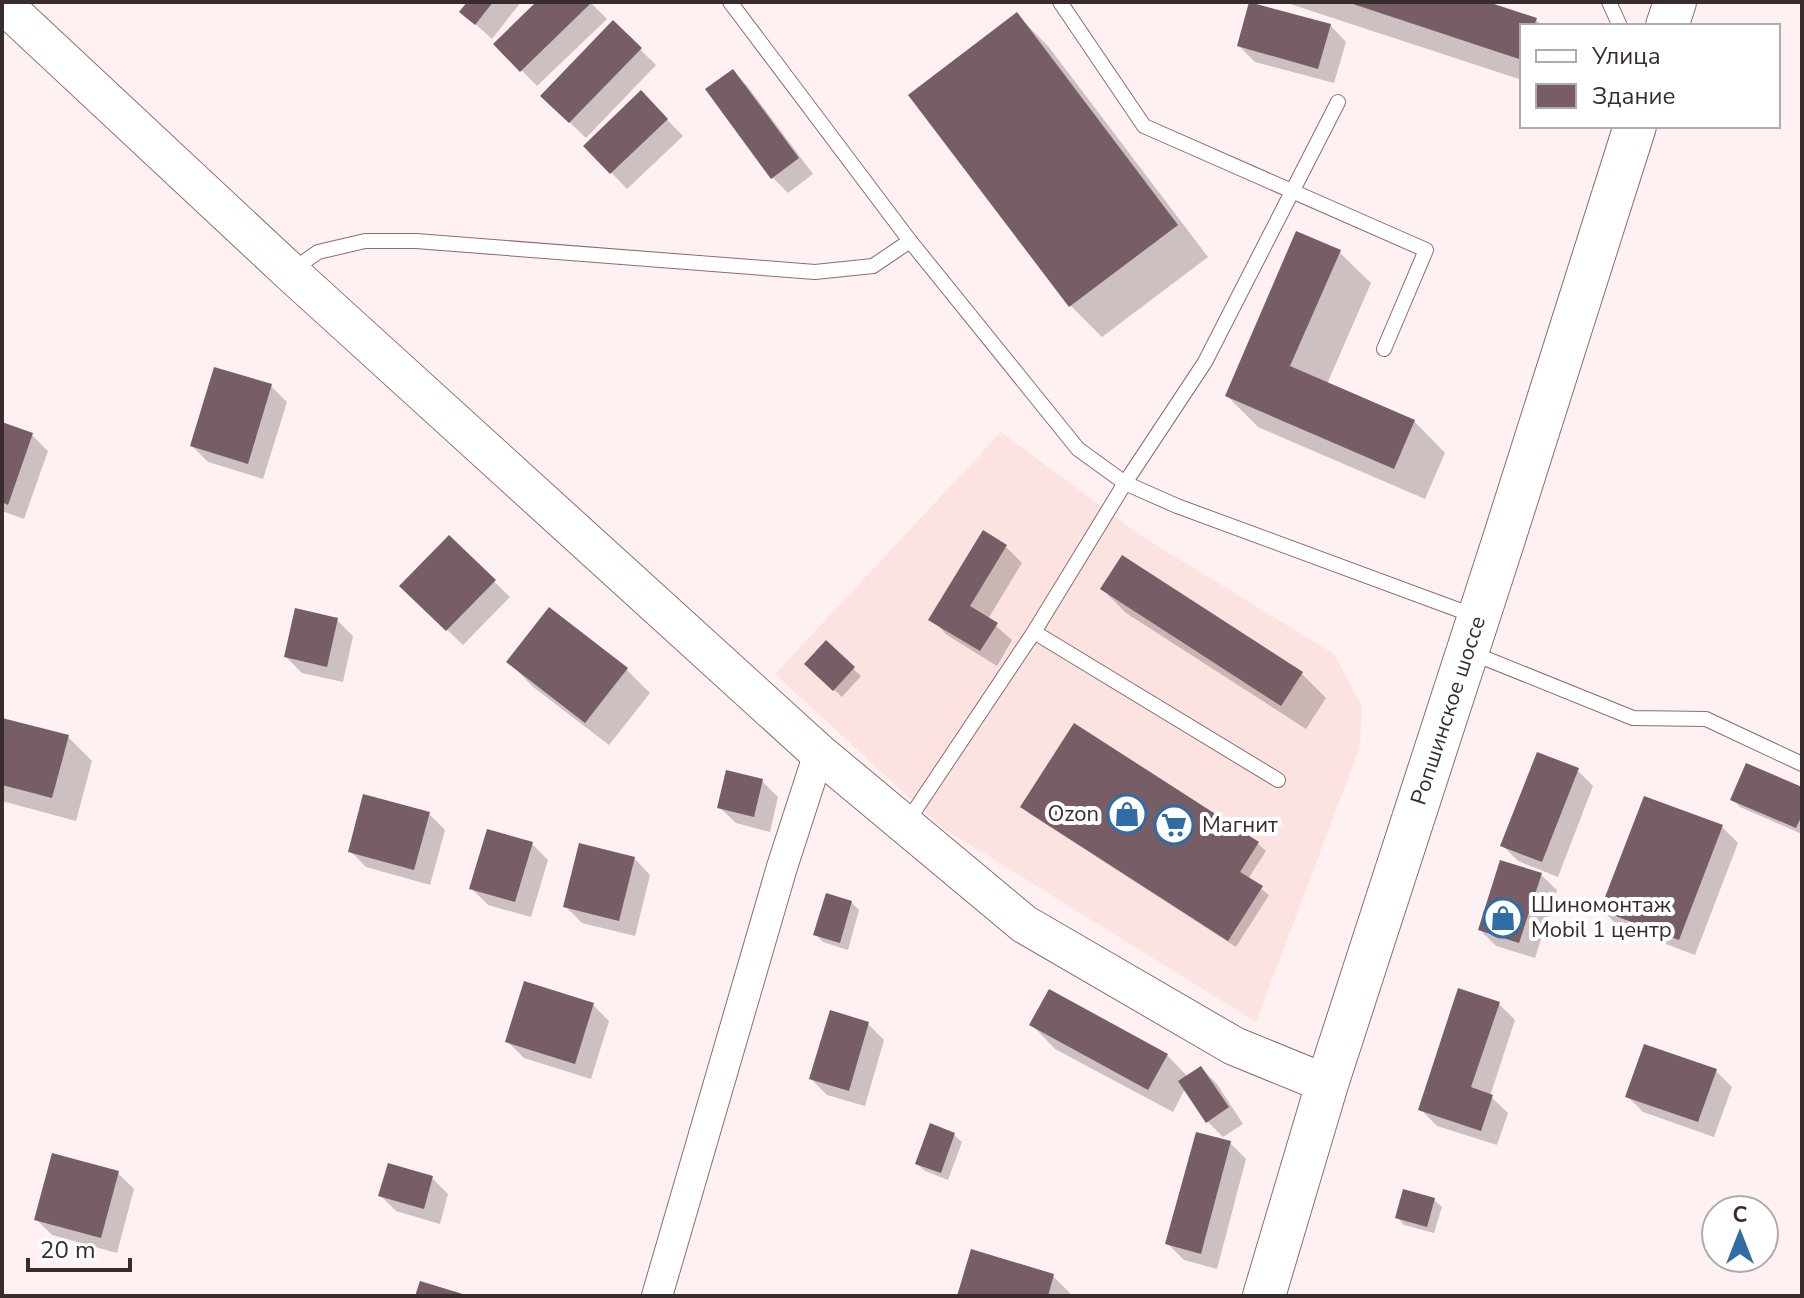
<svg xmlns="http://www.w3.org/2000/svg" width="1804" height="1298" font-family="'Nunito Sans',sans-serif">
	<style>
		.built { fill: #fce3e2 }
		.shadow { fill: #0003 }
		.building { fill: #775d66 }
		.lines { fill: none; stroke-linecap: round; stroke-linejoin: round }
		.service-casing { stroke: #8a6e6d; stroke-width: 16 }
		.minor-casing { stroke: #8a6e6d; stroke-width: 32 }
		.tertiary-casing { stroke: #8a6e6d; stroke-width: 40 }
		.secondary-casing { stroke: #8a6e6d; stroke-width: 44 }
		.service { stroke: #fff; stroke-width: 14 }
		.minor { stroke: #fff; stroke-width: 30 }
		.tertiary { stroke: #fff; stroke-width: 38 }
		.secondary { stroke: #fff; stroke-width: 42 }
		.labels { text-anchor: middle; dominant-baseline: central; stroke-width: 8; stroke-linejoin: round; paint-order: stroke }
		.street-label { font-size: 22px; fill: #382c2c; stroke: #fff }
		.poi-label { font-size: 22px; fill: #382c2c; stroke: #fff; text-anchor: start }
	</style>
	<rect width="100%" height="100%" fill="#fff1f1"/>
	<!-- built -->
	<polygon class="built" points="1001,432 1140,535 1334,654 1362,706 1360,747 1256,1022 940,826 775,674"/>
	<!-- shadow -->
	<g class="shadow">
		<polygon points="470,2 521,2 492,39 462,12"/>
		<polygon points="539,2 590,2 607,19 537,86 496,44"/>
		<polygon points="1284,2 1481,2 1536,20 1542,26 1522,26 1522,80"/>
		<polygon points="1017,15 1048,46 1208,257 1102,337 1071,306"/>
		<polygon points="613,23 656,65 586,138 559,112"/>
		<polygon points="1330,25 1346,42 1334,83 1255,62 1239,46"/>
		<polygon points="733,71 748,87 813,174 788,193 772,177"/>
		<polygon points="641,93 683,136 627,189 586,146"/>
		<polygon points="1339,252 1371,283 1327,384 1414,421 1445,453 1425,499 1258,427 1227,396"/>
		<polygon points="271,386 287,402 263,479 208,462 192,446"/>
		<polygon points="2,424 32,435 48,451 24,519 2,511"/>
		<polygon points="449,538 510,597 463,645 402,586"/>
		<polygon points="1006,547 1022,563 988,619 1012,640 997,666 947,635 931,619"/>
		<polygon points="1123,558 1302,674 1326,698 1306,729 1126,613 1102,589"/>
		<polygon points="337,620 353,636 343,682 302,673 286,657"/>
		<polygon points="826,643 861,676 842,697 807,664"/>
		<polygon points="509,662 626,669 650,693 609,745 532,686"/>
		<polygon points="2,720 68,737 92,761 76,821 2,801"/>
		<polygon points="1074,726 1258,844 1266,851 1248,879 1269,895 1236,947 1030,814 1022,807"/>
		<polygon points="1577,770 1593,786 1558,877 1518,861 1502,845"/>
		<polygon points="762,781 778,797 770,832 736,823 719,807"/>
		<polygon points="1802,789 1802,834 1740,807 1733,800"/>
		<polygon points="429,814 445,830 430,885 366,867 350,851"/>
		<polygon points="1722,827 1738,843 1695,955 1618,926 1602,910"/>
		<polygon points="532,844 548,860 531,917 488,905 472,889"/>
		<polygon points="634,858 650,875 635,936 582,923 566,907"/>
		<polygon points="1540,874 1557,890 1535,958 1496,946 1480,930"/>
		<polygon points="851,902 859,910 848,950 823,942 816,935"/>
		<polygon points="1499,1004 1515,1020 1490,1096 1508,1113 1497,1145 1437,1126 1421,1110"/>
		<polygon points="593,1005 609,1021 591,1079 524,1058 508,1042"/>
		<polygon points="868,1024 884,1040 865,1106 827,1095 811,1079"/>
		<polygon points="1032,1025 1167,1055 1188,1077 1201,1068 1217,1084 1243,1124 1223,1137 1207,1121 1185,1089 1173,1112 1055,1049"/>
		<polygon points="1716,1071 1732,1087 1714,1137 1643,1112 1627,1096"/>
		<polygon points="954,1135 962,1142 948,1180 925,1171 917,1164"/>
		<polygon points="1230,1143 1246,1159 1217,1269 1184,1260 1168,1244"/>
		<polygon points="118,1173 134,1189 117,1253 52,1235 36,1219"/>
		<polygon points="432,1178 448,1194 440,1224 396,1211 380,1195"/>
		<polygon points="1434,1200 1442,1207 1434,1233 1404,1225 1397,1217"/>
		<polygon points="1053,1276 1073,1296 959,1296"/>
	</g>
	<!-- building -->
	<g class="building">
		<polygon points="467,2 493,2 475,25 459,12"/>
		<polygon points="536,2 592,2 520,72 493,44"/>
		<polygon points="1249,2 1331,24 1318,69 1237,46"/>
		<polygon points="1347,2 1488,2 1537,18 1534,26 1522,26 1522,60"/>
		<polygon points="1017,12 1178,225 1069,307 908,95"/>
		<polygon points="613,20 642,48 569,123 540,96"/>
		<polygon points="733,69 799,158 771,179 705,89"/>
		<polygon points="641,90 668,119 610,174 583,146"/>
		<polygon points="1296,231 1341,250 1290,366 1415,420 1394,469 1225,396"/>
		<polygon points="214,367 272,384 248,464 190,446"/>
		<polygon points="2,422 33,433 8,505 2,502"/>
		<polygon points="983,530 1007,545 970,606 998,623 980,651 928,620"/>
		<polygon points="449,535 496,580 446,631 399,586"/>
		<polygon points="1122,555 1303,672 1281,706 1100,589"/>
		<polygon points="549,607 628,668 585,723 506,662"/>
		<polygon points="295,608 338,618 327,667 284,657"/>
		<polygon points="826,640 855,667 833,691 804,664"/>
		<polygon points="2,718 69,735 52,798 2,785"/>
		<polygon points="1074,723 1259,842 1240,872 1263,886 1228,941 1020,807"/>
		<polygon points="1537,752 1579,768 1542,862 1500,846"/>
		<polygon points="1746,763 1802,787 1802,815 1796,828 1730,800"/>
		<polygon points="726,770 763,779 754,817 717,808"/>
		<polygon points="363,794 430,812 414,870 348,852"/>
		<polygon points="1644,796 1723,825 1679,940 1600,910"/>
		<polygon points="487,829 533,842 515,902 469,889"/>
		<polygon points="579,843 635,857 619,921 563,907"/>
		<polygon points="1500,860 1542,873 1519,943 1478,930"/>
		<polygon points="826,893 852,901 840,943 813,935"/>
		<polygon points="524,981 594,1003 575,1064 505,1042"/>
		<polygon points="1458,988 1500,1002 1471,1087 1493,1095 1481,1131 1418,1110"/>
		<polygon points="1049,989 1168,1054 1148,1090 1029,1025"/>
		<polygon points="830,1010 869,1022 849,1091 809,1079"/>
		<polygon points="1644,1044 1717,1069 1698,1122 1625,1097"/>
		<polygon points="1201,1066 1229,1107 1206,1123 1178,1081"/>
		<polygon points="930,1123 955,1133 941,1173 915,1164"/>
		<polygon points="1196,1132 1231,1141 1201,1254 1165,1244"/>
		<polygon points="52,1153 119,1171 101,1238 34,1220"/>
		<polygon points="388,1163 433,1176 424,1209 378,1196"/>
		<polygon points="1403,1189 1435,1198 1427,1227 1395,1218"/>
		<polygon points="971,1249 1054,1274 1048,1296 957,1296"/>
		<polygon points="420,1281 466,1295 466,1296 415,1296"/>
	</g>
	<g class="lines">
		<defs>
			<g id="service">
				<polyline points="730,2 910,241 1078,449 1125,483 1177,506 1475,616"/>
				<polyline points="1060,2 1144,126 1426,250 1384,349"/>
				<polyline points="1609,2 1620,26"/>
				<polyline points="291,271 318,252 365,241 416,241 815,272 873,266 910,241"/>
				<polyline points="1034,632 1278,780"/>
				<polyline points="1472,653 1633,718 1706,719 1802,764"/>
				<polyline points="905,825 1034,632 1125,483 1205,362 1338,102"/>
			</g>
			<polyline id="minor" points="657,1296 782,867 819,753"/>
			<polyline id="tertiary" points="2,3 290,272 819,753 1024,924 1234,1046 1327,1084"/>
			<g id="secondary">
				<polyline points="1667,26 1675,2"/>
				<path id="s1" d="M 1264,1296 L 1327,1084 L 1503,542 L 1635,126"/>
			</g>
		</defs>
		<!-- service casing -->
		<use href="#service" class="service-casing"/>
		<!-- minor casing -->
		<use href="#minor" class="minor-casing"/>
		<!-- tertiary casing -->
		<use href="#tertiary" class="tertiary-casing"/>
		<!-- secondary casing -->
		<use href="#secondary" class="secondary-casing"/>
		<!-- service -->
		<use href="#service" class="service"/>
		<!-- minor -->
		<use href="#minor" class="minor"/>
		<!-- tertiary -->
		<use href="#tertiary" class="tertiary"/>
		<!-- secondary -->
		<use href="#secondary" class="secondary"/>
	</g>
	<!-- icons -->
	<defs>
		<symbol id="shop-ring" viewBox="-11 -11 22 22"><circle r="9.5" fill="#fff" stroke="#2f6da4" stroke-width="1.5"/><path d="M-5-2.5h2.3a2.7 3.5 0 0 1 5.4 0H5L5.5 6h-11ZM-1.5-2.5h3a1.5 2.3 0 0 0-3 0Z" fill="#2f6da4"/></symbol>
		<symbol id="supermarket-ring" viewBox="-11 -11 22 22"><circle r="9.5" fill="#fff" stroke="#2f6da4" stroke-width="1.5"/><path d="M-6-5.5h2.5l.6 2H6L4.5 2H-2.5L-4.4-4H-6ZM-1.5 3.2a1.3 1.3 0 1 0 .1 0ZM3 3.2a1.3 1.3 0 1 0 .1 0Z" fill="#2f6da4"/></symbol>
	</defs>
	<g fill-rule="evenodd">
		<use href="#shop-ring" x="1105" y="792" width="44" height="44"/>
		<use href="#supermarket-ring" x="1152" y="803" width="44" height="44"/>
		<use href="#shop-ring" x="1481" y="896" width="44" height="44"/>
	</g>
	<g class="labels">
		<!-- street labels -->
		<g class="street-label">
			<text stroke="none"><textPath href="#s1" startOffset="614">Ропшинское шоссе</textPath></text>
		</g>
		<!-- poi labels -->
		<g class="poi-label">
			<text x="1099" y="814" text-anchor="end">Ozon</text>
			<text x="1202" y="825">Магнит</text>
			<text x="1531" y="905">Шиномонтаж<tspan x="1531" dy="25">Mobil 1 центр</tspan></text>
		</g>
	</g>
	<!-- border -->
	<rect width="1804" height="1298" fill="none" stroke="#382c2c" stroke-width="8"/>
	<!-- legend -->
	<rect x="1520" y="24" width="260" height="104" fill="#ffffff" stroke="#afabab" stroke-width="2"/>
	<rect x="1536" y="50" width="40" height="12" fill="#ffffff" stroke="#afabab" stroke-width="2"/>
	<text x="1592" y="64" font-size="24" fill="#382c2c">Улица</text>
	<rect x="1536" y="84" width="40" height="24" fill="#775d66" stroke="#afabab" stroke-width="2"/>
	<text x="1592" y="104" font-size="24" fill="#382c2c">Здание</text>
	<!-- north arrow -->
	<g transform="translate(1740 1234)"><circle r="38" fill="#ffffff" stroke="#afabab" stroke-width="2"/>
	<path d="M0-6L14 30L0 20L-14 30Z" fill="#2f6da4"/>
	<text y="-12" font-size="22" font-weight="bold" text-anchor="middle" fill="#382c2c">С</text>
	</g>
	<!-- scale -->
	<path d="M28 1258v12h102v-12" fill="none" stroke="#382c2c" stroke-width="4"/>
	<text x="40" y="1258" font-size="24" fill="#382c2c" stroke="#ffffff" stroke-width="6" paint-order="stroke">20 m</text>
</svg>
